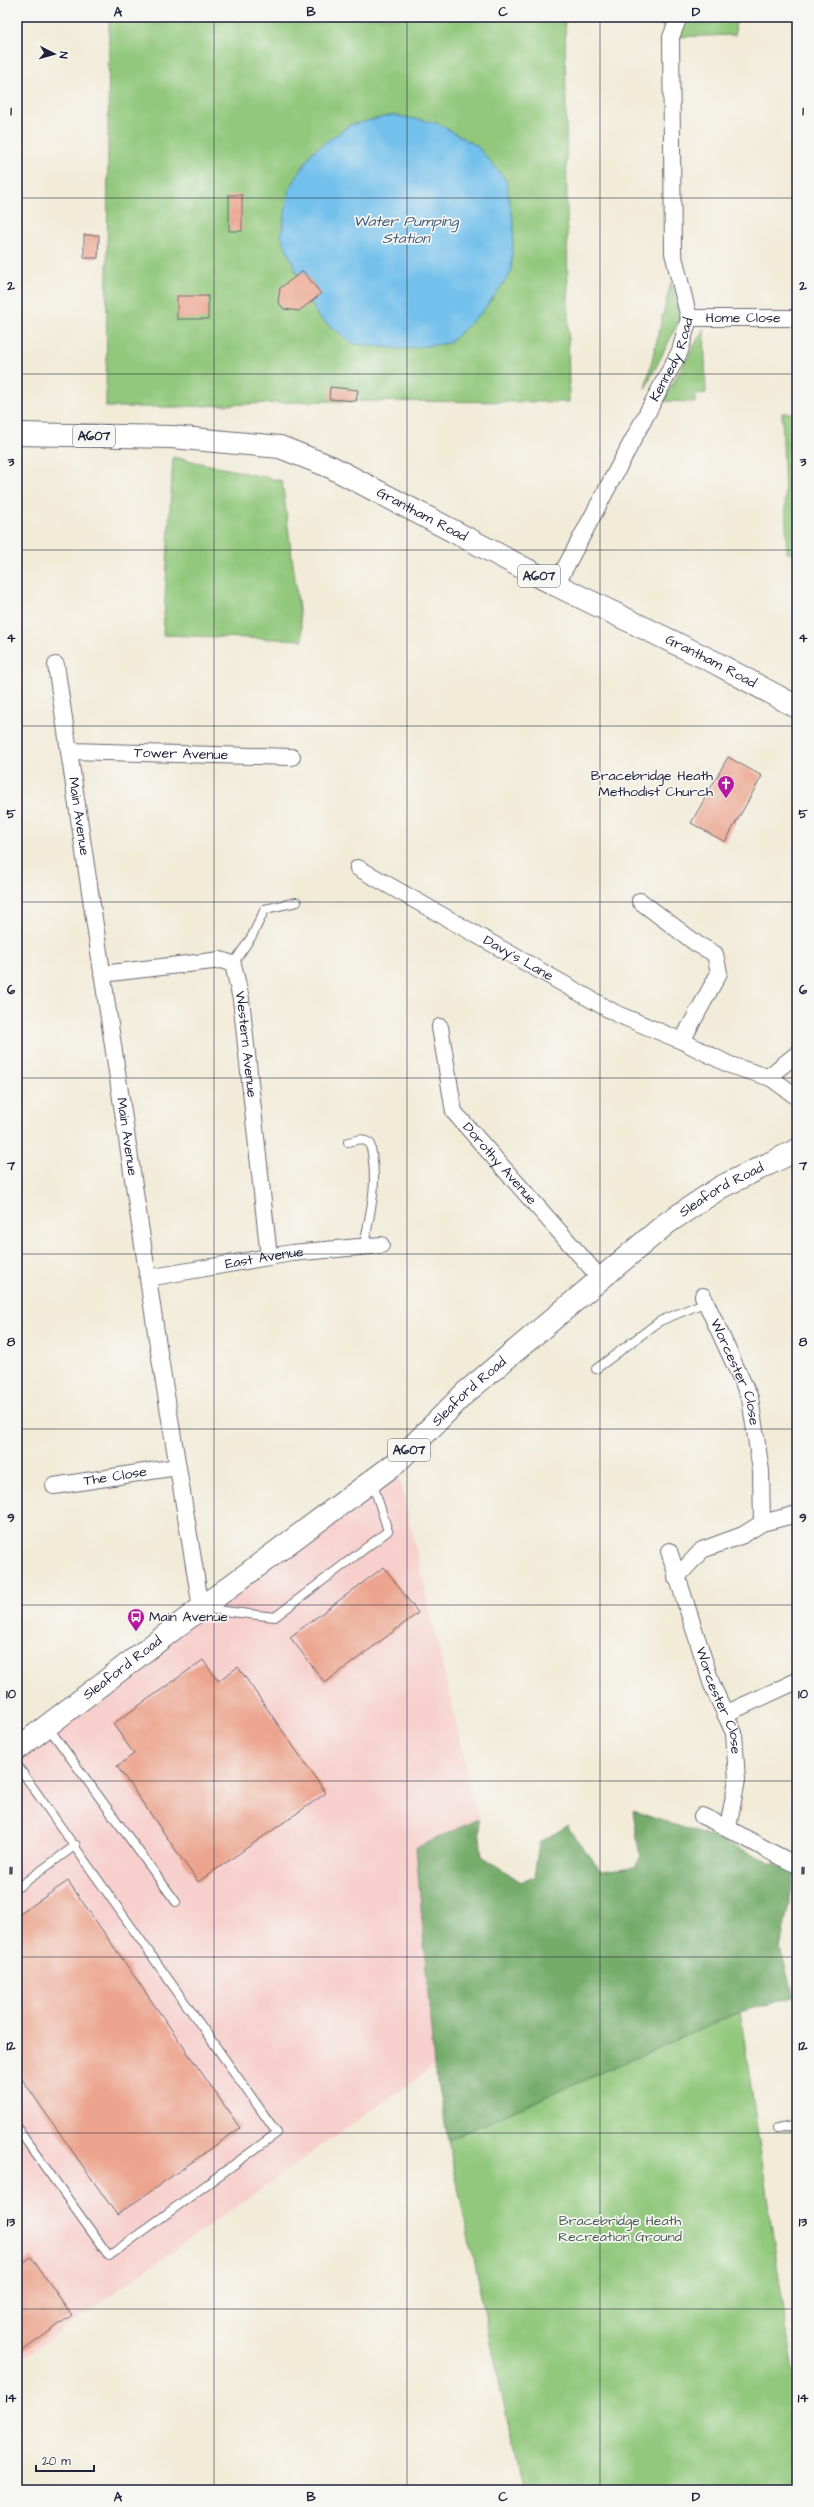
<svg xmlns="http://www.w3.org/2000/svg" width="814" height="2507" font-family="'Architects Daughter',sans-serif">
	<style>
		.built { fill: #f7d0cd }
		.green { fill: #91c87b; stroke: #5a755b; fill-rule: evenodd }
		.forest { fill: #74ac6b; stroke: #4b6753 }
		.water { fill: #72c0ec; stroke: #4a7194 }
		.building { fill: #eca48e }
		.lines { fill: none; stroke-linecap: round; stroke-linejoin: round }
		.lane-casing { stroke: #6b6872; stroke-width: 10 }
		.street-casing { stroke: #6b6872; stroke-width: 18 }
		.primary-casing { stroke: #6b6872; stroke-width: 24 }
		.lane { stroke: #fff; stroke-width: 8 }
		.street { stroke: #fff; stroke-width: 16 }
		.primary { stroke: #fff; stroke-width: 22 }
		.grid { fill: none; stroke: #22223b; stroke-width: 1; stroke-opacity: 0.55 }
		.labels { text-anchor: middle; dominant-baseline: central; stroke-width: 3.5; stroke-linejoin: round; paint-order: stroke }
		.shield { fill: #f6f6f2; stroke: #626272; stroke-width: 1 }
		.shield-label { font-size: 13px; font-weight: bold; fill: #22223b }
		.street-label { font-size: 14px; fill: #22223b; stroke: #f6f6f2 }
		.poi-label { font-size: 14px; fill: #22223b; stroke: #f6f6f2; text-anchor: end }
		.park-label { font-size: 14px; fill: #495c51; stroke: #f6f6f2 }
		.water-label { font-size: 15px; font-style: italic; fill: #3e5979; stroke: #f6f6f2 }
		.neatline { fill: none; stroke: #22223b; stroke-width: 1.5 }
		.grid-label { font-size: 13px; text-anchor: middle; font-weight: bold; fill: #22223b }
	</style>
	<rect width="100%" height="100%" fill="#f6f6f2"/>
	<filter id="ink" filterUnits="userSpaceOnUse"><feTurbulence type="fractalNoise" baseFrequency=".025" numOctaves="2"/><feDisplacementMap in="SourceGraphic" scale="8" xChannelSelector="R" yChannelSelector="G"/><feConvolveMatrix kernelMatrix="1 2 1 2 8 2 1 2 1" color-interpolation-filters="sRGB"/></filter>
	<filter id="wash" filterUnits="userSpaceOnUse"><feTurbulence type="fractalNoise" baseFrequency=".012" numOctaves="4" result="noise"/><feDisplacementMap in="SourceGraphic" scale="16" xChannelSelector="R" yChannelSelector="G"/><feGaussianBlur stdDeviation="0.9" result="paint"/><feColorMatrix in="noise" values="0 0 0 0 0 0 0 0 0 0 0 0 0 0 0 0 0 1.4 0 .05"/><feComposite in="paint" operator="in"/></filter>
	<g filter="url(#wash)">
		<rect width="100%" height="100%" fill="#f2ebd8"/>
		<!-- built -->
		<polygon class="built" points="396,1463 478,1819 416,1848 434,2066 17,2362 17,1749"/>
		<!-- green -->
		<g class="green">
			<path d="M 109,17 L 565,17 L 569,402 L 318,401 L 177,407 L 106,407 ZM 303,271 L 402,349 L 321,294 Z"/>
			<polygon points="660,17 736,17 735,35 671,37 660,24"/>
			<polygon points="671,282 681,317 645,389"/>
			<polygon points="704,328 706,393 695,394 695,402 663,401"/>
			<polygon points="782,413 797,413 797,553 787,553"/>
			<polygon points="173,457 282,481 303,640 163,635"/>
			<polygon points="740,2012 797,2400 797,2490 522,2490 448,2140"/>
		</g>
		<!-- forest -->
		<polygon class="forest" points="633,1811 723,1841 795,1873 780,1949 794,1997 740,2012 448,2140 434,2066 416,1848 478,1819 482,1856 521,1882 534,1877 539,1843 567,1826 601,1871 635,1867 640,1858"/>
		<!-- water -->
		<polygon class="water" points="393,115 437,123 477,146 506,180 514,227 511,273 483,311 449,343 402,349 354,344 318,317 311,302 321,294 304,271 298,275 281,236 289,190 312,152 350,125"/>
		<g id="blocks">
			<!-- building -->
			<g class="building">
				<rect x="229" y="195" width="13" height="36"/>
				<polygon points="84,235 99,235 98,258 84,258"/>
				<polygon points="303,271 321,294 299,311 284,309 278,302 280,288"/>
				<rect x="177" y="296" width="31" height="23"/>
				<polygon points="330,387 358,390 356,401 329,399"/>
				<polygon points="728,757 762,776 725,842 691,823"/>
				<polygon points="384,1567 418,1613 325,1683 290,1637"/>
				<polygon points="203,1660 218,1681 238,1667 326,1793 198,1882 117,1766 134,1754 113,1724"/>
				<polygon points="68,1881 240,2128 117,2215 17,2072 17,1916"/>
				<polygon points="31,2257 72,2315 17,2355 17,2267"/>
			</g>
		</g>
	</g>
	<g filter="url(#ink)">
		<use href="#blocks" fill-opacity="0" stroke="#6b6872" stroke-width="1"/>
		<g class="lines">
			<defs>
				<g id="lane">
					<polyline points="233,964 252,936 265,909 297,902"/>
					<path d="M 348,1142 L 361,1139 L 370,1143 C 379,1184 371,1207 364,1246"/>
					<polyline points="596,1369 660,1321 706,1302"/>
					<polyline points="207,1609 275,1617 388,1531 372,1481"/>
					<polyline points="48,1727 176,1902"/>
					<polyline points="17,1765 277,2133 109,2256 17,2128"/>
					<polyline points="17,1888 76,1845"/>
					<polyline points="777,2129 797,2125"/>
				</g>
				<g id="street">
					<path id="s1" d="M 689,318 L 797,318"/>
					<path id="s2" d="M 556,585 L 680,351 L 689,318 L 673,253 L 671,37 L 679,17"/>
					<path id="s3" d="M 56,665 L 159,1352 L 201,1608"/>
					<path id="s4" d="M 69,751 L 292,757"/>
					<path id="s5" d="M 358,868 L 617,1014 L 682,1041 L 730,1065 L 771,1078 L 797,1097"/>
					<polyline points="640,901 697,944 715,954 719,973 682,1041"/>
					<path id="s6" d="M 102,974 L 221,960 L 233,964 L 241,999 L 269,1257"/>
					<path id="s7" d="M 440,1027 L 454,1112 L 601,1279"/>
					<polyline points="768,1077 797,1054"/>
					<path id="s8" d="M 148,1278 L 292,1253 L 381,1245"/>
					<path id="s9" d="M 703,1296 L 750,1398 L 761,1471 L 762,1523"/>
					<path id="s10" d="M 54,1486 L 177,1467"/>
					<path id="s11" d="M 669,1551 L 712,1685 L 734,1733 L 737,1780 L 728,1827"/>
					<polyline points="676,1578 702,1550 743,1535 762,1523 797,1514"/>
					<polyline points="725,1714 797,1681"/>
					<path d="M 702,1816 C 735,1830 764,1850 797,1865"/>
				</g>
				<g id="primary">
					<path id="s12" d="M 17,434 L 172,437 L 280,447 L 331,467 L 556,585 L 714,662 L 797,707"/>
					<path id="s13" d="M 17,1749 L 201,1608 L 396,1463 L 464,1394 L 667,1223 L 721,1187 L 797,1150"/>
				</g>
			</defs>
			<!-- lane casing -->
			<use href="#lane" class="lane-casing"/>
			<!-- street casing -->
			<use href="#street" class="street-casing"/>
			<!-- primary casing -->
			<use href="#primary" class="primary-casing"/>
			<!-- lane -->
			<use href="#lane" class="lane"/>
			<!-- street -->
			<use href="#street" class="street"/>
			<!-- primary -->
			<use href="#primary" class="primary"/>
		</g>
	</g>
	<!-- grid -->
	<path class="grid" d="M 214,17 L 214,2490M 407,17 L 407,2490M 600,17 L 600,2490M 17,198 L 797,198M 17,374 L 797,374M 17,550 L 797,550M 17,726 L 797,726M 17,902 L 797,902M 17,1078 L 797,1078M 17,1254 L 797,1254M 17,1429 L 797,1429M 17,1605 L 797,1605M 17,1781 L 797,1781M 17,1957 L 797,1957M 17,2133 L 797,2133M 17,2309 L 797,2309"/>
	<!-- icons -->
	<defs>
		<symbol id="church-pin" viewBox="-11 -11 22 30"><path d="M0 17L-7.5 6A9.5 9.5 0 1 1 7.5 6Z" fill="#b5179e" stroke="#f6f6f2"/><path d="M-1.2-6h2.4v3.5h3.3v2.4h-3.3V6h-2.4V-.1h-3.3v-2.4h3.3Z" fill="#fff"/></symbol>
		<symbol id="bus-pin" viewBox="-11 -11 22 30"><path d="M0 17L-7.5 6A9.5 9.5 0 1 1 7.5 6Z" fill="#b5179e" stroke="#f6f6f2"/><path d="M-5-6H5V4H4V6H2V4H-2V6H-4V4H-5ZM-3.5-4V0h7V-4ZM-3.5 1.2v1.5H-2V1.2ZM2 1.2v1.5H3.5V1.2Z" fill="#fff"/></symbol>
	</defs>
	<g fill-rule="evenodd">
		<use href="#church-pin" x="716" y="774" width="20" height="27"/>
		<use href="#bus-pin" x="126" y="1607" width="20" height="27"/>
	</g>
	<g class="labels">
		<!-- shield labels -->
		<g class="shield">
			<rect x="73" y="425" width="42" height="22" rx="3"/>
			<rect x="518" y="565" width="42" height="22" rx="3"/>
			<rect x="388" y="1439" width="42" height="22" rx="3"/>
		</g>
		<g class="shield-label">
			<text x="94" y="436">A607</text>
			<text x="539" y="576">A607</text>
			<text x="409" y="1450">A607</text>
		</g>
		<!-- street labels -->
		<g class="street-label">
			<text stroke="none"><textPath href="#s1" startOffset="54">Home Close</textPath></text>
			<text stroke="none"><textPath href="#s2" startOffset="254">Kennedy Road</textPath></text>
			<text stroke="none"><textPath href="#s12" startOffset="421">Grantham Road</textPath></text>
			<text stroke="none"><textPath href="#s12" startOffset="745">Grantham Road</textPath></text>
			<text stroke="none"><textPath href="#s4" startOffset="112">Tower Avenue</textPath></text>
			<text stroke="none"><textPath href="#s3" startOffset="153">Main Avenue</textPath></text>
			<text stroke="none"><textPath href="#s5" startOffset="184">Davy's Lane</textPath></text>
			<text stroke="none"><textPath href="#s6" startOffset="214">Western Avenue</textPath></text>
			<text stroke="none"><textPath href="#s3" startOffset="477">Main Avenue</textPath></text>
			<text stroke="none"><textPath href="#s7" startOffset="155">Dorothy Avenue</textPath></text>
			<text stroke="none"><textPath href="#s13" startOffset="901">Sleaford Road</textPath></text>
			<text stroke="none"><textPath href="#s8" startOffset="118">East Avenue</textPath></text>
			<text stroke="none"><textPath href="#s9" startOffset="83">Worcester Close</textPath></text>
			<text stroke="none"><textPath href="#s13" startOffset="577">Sleaford Road</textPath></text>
			<text stroke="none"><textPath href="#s10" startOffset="62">The Close</textPath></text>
			<text stroke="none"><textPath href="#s13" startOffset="133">Sleaford Road</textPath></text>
			<text stroke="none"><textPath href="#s11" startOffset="158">Worcester Close</textPath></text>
		</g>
		<!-- poi labels -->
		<g class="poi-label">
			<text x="713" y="776">Bracebridge Heath<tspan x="713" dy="16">Methodist Church</tspan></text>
			<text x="149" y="1617" text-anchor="start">Main Avenue</text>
		</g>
		<!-- park labels -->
		<g class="park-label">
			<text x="620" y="2221">Bracebridge Heath<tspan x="620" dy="16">Recreation Ground</tspan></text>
		</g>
		<!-- water labels -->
		<g class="water-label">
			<text x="406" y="221">Water Pumping<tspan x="406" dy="17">Station</tspan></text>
		</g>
	</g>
	<!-- margin -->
	<rect width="814" height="2507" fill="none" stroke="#f6f6f2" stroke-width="44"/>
	<!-- north arrow -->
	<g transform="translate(54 54) rotate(96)" stroke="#f6f6f2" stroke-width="3" paint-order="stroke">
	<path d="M0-3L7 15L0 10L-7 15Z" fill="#22223b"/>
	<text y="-6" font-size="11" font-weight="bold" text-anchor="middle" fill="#22223b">N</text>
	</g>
	<!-- scale -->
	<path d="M36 2465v6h58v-6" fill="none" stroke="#22223b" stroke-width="2"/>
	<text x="42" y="2465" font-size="12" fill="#22223b" stroke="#f6f6f2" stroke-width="3" paint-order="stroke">20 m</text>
	<rect x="22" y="22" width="770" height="2463" class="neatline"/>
	<g class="grid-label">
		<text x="118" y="16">A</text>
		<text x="311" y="16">B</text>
		<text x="503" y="16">C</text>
		<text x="696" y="16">D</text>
		<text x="11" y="115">1</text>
		<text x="803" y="115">1</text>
		<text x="11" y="290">2</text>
		<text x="803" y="290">2</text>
		<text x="11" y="466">3</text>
		<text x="803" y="466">3</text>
		<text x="11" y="642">4</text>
		<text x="803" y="642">4</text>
		<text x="11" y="818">5</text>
		<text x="803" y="818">5</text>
		<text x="11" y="994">6</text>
		<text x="803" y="994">6</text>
		<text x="11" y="1170">7</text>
		<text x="803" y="1170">7</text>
		<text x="11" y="1346">8</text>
		<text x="803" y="1346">8</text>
		<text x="11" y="1522">9</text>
		<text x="803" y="1522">9</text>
		<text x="11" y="1698">10</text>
		<text x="803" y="1698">10</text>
		<text x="11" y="1874">11</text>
		<text x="803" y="1874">11</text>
		<text x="11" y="2050">12</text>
		<text x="803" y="2050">12</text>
		<text x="11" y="2226">13</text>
		<text x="803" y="2226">13</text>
		<text x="11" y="2402">14</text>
		<text x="803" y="2402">14</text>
		<text x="118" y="2501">A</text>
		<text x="311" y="2501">B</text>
		<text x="503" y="2501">C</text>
		<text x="696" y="2501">D</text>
	</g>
</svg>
